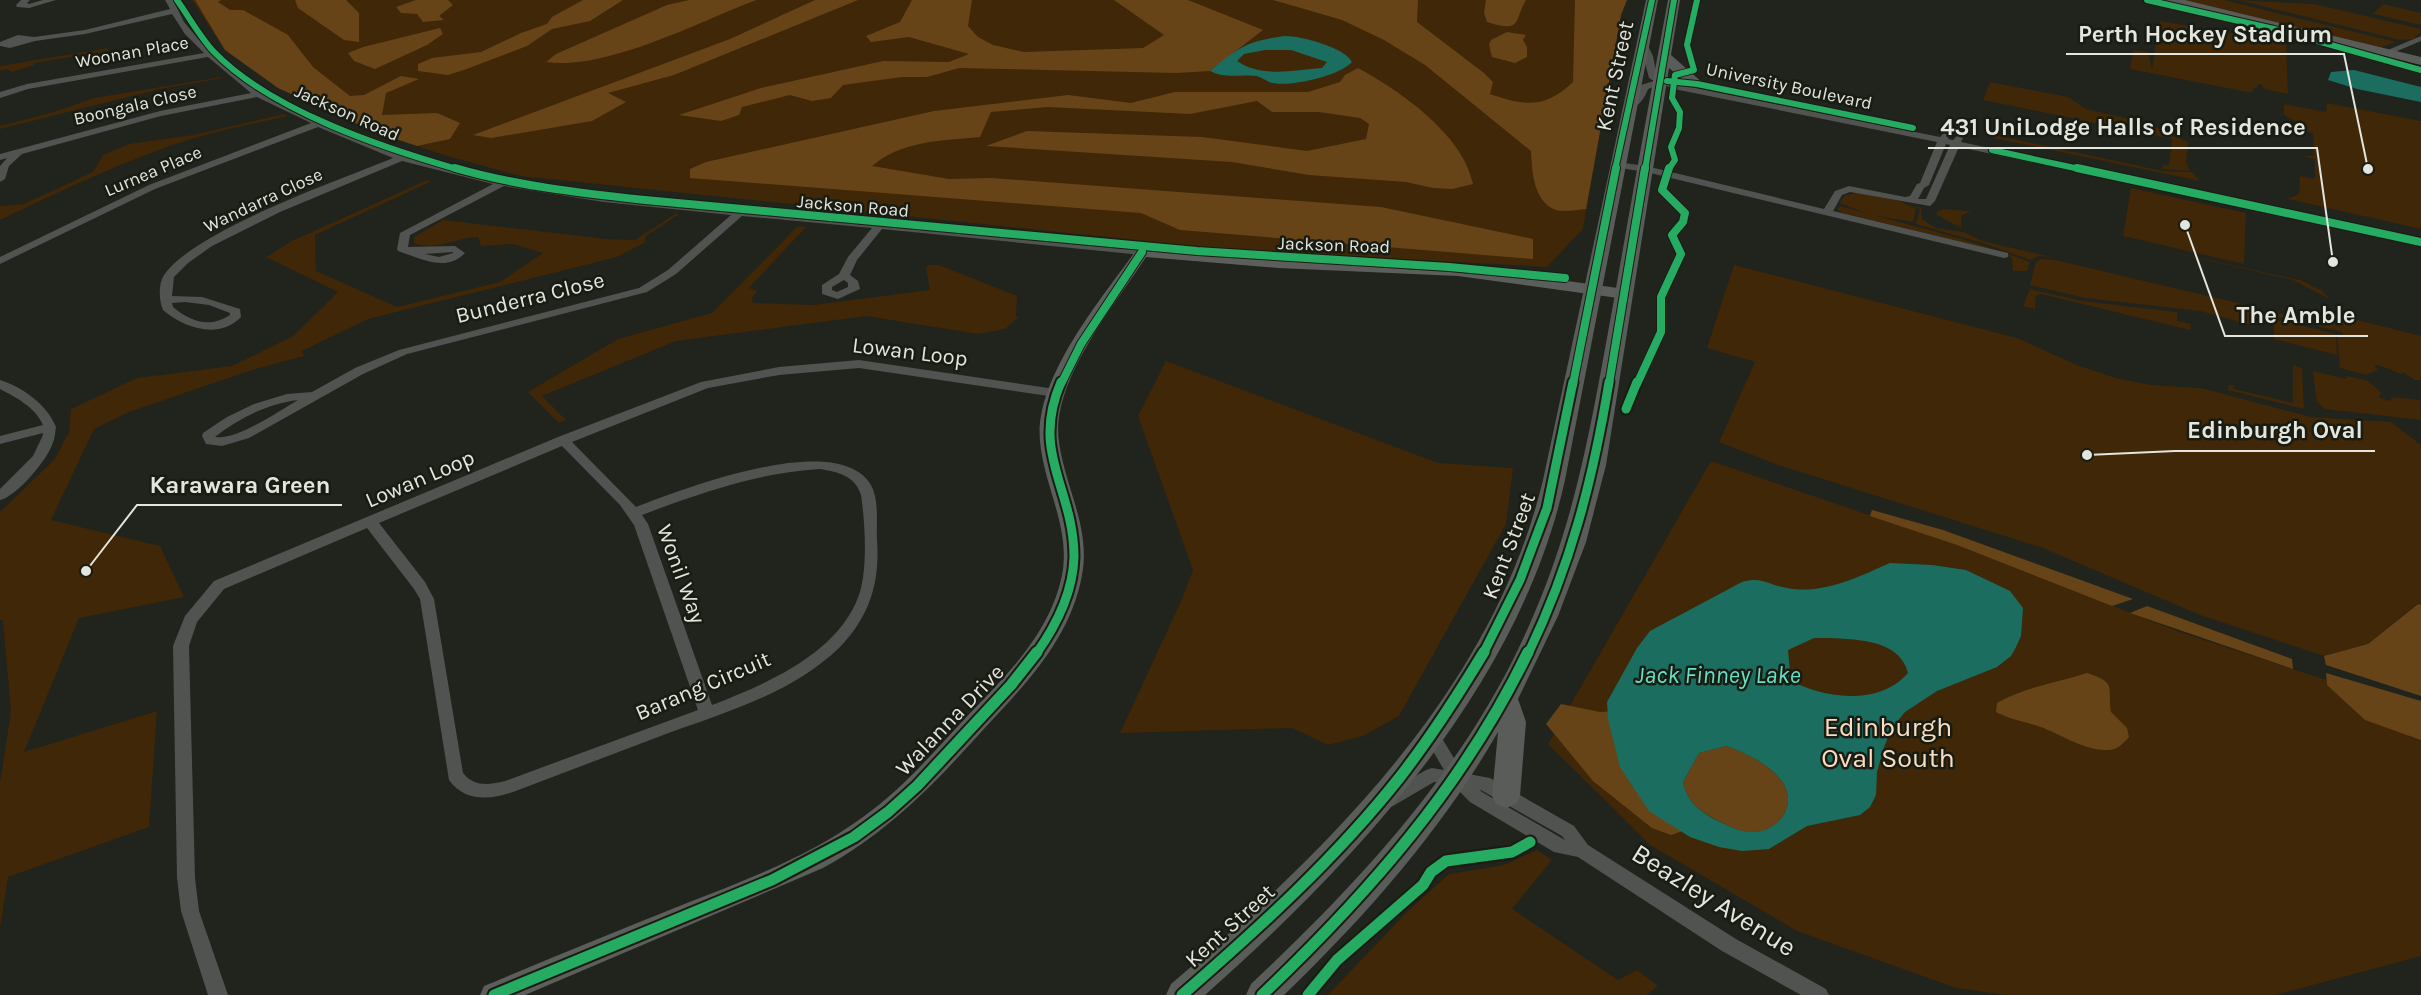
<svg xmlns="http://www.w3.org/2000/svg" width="2421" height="995" font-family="Karla,sans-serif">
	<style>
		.green { fill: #3f2707 }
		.forest { fill: #674417 }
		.water { fill: #1b6e5f; fill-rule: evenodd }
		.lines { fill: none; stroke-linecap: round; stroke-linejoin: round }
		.street { fill: #515351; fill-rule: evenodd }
		.secondary { fill: #5c5e5c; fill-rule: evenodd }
		.primary { fill: #5a5c59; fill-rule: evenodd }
		.cycleway-far3-casing { stroke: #191c12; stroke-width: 8 }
		.cycleway-far2-casing { stroke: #191c12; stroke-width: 10 }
		.cycleway-far1-casing { stroke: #191c12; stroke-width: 13 }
		.cycleway-casing { stroke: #191c12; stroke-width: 15 }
		.cycleway-far3 { stroke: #26ab63; stroke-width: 6 }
		.cycleway-far2 { stroke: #26ab63; stroke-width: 8 }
		.cycleway-far1 { stroke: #26ab63; stroke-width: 9 }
		.cycleway { stroke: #26ab63; stroke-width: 11 }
		.labels { text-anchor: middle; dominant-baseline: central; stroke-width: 5; stroke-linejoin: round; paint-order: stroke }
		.far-street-label { font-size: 18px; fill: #e3e5df; stroke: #191c12 }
		.street-label { font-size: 22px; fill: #e3e5df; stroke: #191c12 }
		.water-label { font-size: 24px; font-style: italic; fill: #67e0c7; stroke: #191c12 }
		.near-park-label { font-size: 27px; fill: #f8ddc3; stroke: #191c12 }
		.near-street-label { font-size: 27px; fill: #e3e5df; stroke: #191c12 }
		.leader { fill: none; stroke: #e3e5df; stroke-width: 2 }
		.callout-dot { fill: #e3e5df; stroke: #191c12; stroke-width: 2 }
		.callout-label { font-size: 24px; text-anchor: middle; font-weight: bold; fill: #e3e5df; stroke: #191c12; stroke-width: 5; stroke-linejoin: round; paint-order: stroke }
	</style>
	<rect width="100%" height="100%" fill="#21231d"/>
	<!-- green -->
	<g class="green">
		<polygon points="192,0 1627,0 1621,15 1583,229 1547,267 1224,249 520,176 444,155 375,132 278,88 225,50"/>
		<polygon points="2182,0 2224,0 2396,42 2382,47 2365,45"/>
		<polygon points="2237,0 2314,4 2421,29 2421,32 2413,39 2400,40"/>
		<polygon points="2383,4 2421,13 2421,25 2373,14"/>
		<polygon points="2160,21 2259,38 2268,36 2286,40 2288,94 2264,89 2262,85 2258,84 2257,88 2253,88 2253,92 2247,92 2130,69 2133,50 2148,52 2152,69"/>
		<polygon points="108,48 108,51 34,63 34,65 12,72 7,69 0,71 0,66"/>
		<polygon points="221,77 223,78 160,89 0,129 0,126 54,112 94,98"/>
		<polygon points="1990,82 2068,97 2086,109 2147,123 2188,142 2186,163 2190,171 2161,169 2164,165 2169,165 2172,139 1983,100"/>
		<polygon points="2327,103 2421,121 2421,229 2288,199 2299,194 2300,176 2315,179 2315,159 2303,156 2314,156 2313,133 2298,130 2298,123 2284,115 2284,104 2326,112"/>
		<path d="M 284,114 L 288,116 C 257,123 225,129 194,138 C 127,159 63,190 0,220 L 0,206 L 24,204 L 93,172 L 103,155 L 129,144 L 193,135 Z"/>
		<polygon points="1994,135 2163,171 2192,172 2200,181 1993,138"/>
		<path d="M 427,180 L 430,182 L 315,235 L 316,271 L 397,307 L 500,282 L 543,253 L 513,244 L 481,246 L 478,237 C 457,237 435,252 414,243 L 414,237 L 443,220 L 607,239 L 635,240 L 675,214 L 679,214 L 646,236 L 644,243 L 617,257 L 368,319 L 302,351 L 304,356 L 252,370 L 129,412 L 94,429 L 51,520 L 160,546 L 184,597 L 79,618 L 24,752 L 157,711 L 149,827 L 8,877 L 0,928 L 0,783 L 11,712 L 3,621 L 0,620 L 0,512 L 55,459 L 69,432 L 71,409 L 137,378 L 232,366 L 293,336 L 338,292 L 266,257 L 292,241 Z"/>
		<polygon points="2131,188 2246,213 2244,264 2123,236"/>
		<polygon points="1859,193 1899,201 1916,209 1913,222 1871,215 1840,203 1845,195"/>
		<polygon points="1905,204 1921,208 1922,219 1936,228 1964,232 1982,241 2052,257 2039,256 2030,260 1989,245 1916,224 1920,209"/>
		<path d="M 1840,206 C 1904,224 1968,238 2030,262 L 2027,271 L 2013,271 L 2012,258 L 1999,251 L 1843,213 L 1837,209 Z"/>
		<polygon points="1943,209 1971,211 1961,216 1961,228 1937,215 1937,212"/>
		<polygon points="798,226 806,227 749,288 757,291 752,298 753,303 814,305 930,290 926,268 929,265 939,265 1017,296 1016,316 1019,317 1005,329 978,334 866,316 676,341 542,396 566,420 559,423 528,392 618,339 712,313"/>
		<polygon points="2126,242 2300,280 2321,290 2331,300 2293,280"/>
		<polygon points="2041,259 2055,260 2255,307 2254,326 2200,311 2085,298 2030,285 2036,262"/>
		<polygon points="1734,265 2017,338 2079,366 2120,379 2151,385 2201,388 2311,417 2391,422 2421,445 2421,605 2417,604 2368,644 2324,656 2200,615 2043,548 1778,465 1719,442 1755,362 1707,348"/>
		<polygon points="2030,289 2082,301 2177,312 2177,321 2191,324 2190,330 2041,294 2036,296 2035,309 2023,306"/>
		<path d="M 2273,312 L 2311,319 L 2339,314 L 2353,319 L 2421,336 L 2421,380 L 2415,380 L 2403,372 L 2402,374 C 2392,371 2384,366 2374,365 L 2378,370 L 2366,375 L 2340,368 L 2337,334 L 2343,335 L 2342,332 L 2274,316 Z"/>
		<polygon points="2274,319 2336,334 2337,355 2274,339"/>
		<polygon points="1166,361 1438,463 1513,468 1506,524 1399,716 1363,736 1328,745 1292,728 1120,733 1182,599 1193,570 1138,416"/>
		<polygon points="2293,365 2302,368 2304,409 2228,390 2229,384 2234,386 2234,389 2293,403"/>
		<polygon points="2313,371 2346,379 2346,376 2366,380 2381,392 2379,397 2390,401 2393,397 2420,400 2421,420 2325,409 2317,402"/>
		<polygon points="1711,461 1957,545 2177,631 2421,711 2421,956 2276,995 2006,995 1956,988 1797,931 1650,845 1548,744"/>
		<polygon points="1537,850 1552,860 1512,909 1618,980 1637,970 1658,986 1647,995 1328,995 1406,913 1449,874 1504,865"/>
	</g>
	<!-- forest -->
	<g class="forest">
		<polygon points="195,0 221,0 218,2 230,10 243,10 288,35 313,67 350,96 364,95 401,76 419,79 386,93 382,115 437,113 460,123 450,139 417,146 375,132 278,88 225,50"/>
		<polygon points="295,0 346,0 359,13 359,42 344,40 298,8"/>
		<polygon points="416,0 448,0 453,5 439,16 444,20 423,22 417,14 401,13 396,7"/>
		<polygon points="583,0 623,0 590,21 552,29 527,46 464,70 448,75 418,71 418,64 432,58 481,52 521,33 547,24 552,17"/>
		<path d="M 689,0 L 756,0 C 699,22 605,71 546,62 L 556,54 L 667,5 Z"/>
		<polygon points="815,0 858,0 674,75 608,93 626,102 592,121 491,138 473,135 730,39"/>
		<polygon points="912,0 972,0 968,26 978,37 993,45 1024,52 1143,48 1164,35 1114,0 1188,0 1263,30 1210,71 1176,73 959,68 927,77 902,77 843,85 831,98 812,101 790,95 742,107 739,115 721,121 679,115 761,88 883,61 949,62 969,54 909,37 871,42 866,36 900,22"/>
		<path d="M 1273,0 L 1418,0 L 1417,22 L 1484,73 L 1493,82 L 1490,94 C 1526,106 1544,109 1573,82 L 1575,0 L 1627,0 L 1621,15 L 1586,209 C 1577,210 1564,212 1556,210 C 1533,202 1532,170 1531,151 L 1425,65 L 1384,40 L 1342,20 Z"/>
		<path d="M 1486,0 L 1526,0 C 1513,22 1523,33 1487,22 L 1484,13 Z"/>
		<polygon points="440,28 443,34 427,45 375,69 354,61 348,53 363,47"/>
		<polygon points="1507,32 1526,35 1523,40 1527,47 1527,57 1515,63 1492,57 1489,45 1491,40"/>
		<path d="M 1358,68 C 1400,91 1463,134 1473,184 L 1452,189 L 1433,188 L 1406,182 L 1309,175 L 1232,162 L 986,146 L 1027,131 L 1202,137 L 1307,151 L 1366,139 L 1369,124 L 1360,118 L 1319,112 L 1272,112 L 1257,101 L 1190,114 L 1048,107 L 991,112 L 980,137 C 942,141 903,140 872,166 L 949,179 L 991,178 L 1381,207 L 1533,239 L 1533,259 L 1180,230 L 1141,213 L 690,178 L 690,169 L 706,162 L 934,111 L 1068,95 L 1131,103 L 1175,92 L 1308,92 L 1340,82 L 1345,75 Z"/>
		<polygon points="1872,510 1943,530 2133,599 2112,606 1957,545 1870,516"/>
		<polygon points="2418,604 2421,605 2421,696 2326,665 2324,656 2368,644"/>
		<polygon points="2147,606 2292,659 2293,669 2130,613"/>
		<path d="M 2087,673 C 2118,683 2107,687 2111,712 L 2127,728 L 2129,737 C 2123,744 2116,751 2106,750 C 2081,750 2058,732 2035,725 C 2021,721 2009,719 1996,712 L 1997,703 C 2025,687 2056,683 2087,673 Z"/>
		<polygon points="2326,673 2421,701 2421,740 2365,720 2327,685"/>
		<polygon points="1561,704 1600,712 1636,710 1688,829 1671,835 1652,828 1593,781 1546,724"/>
		<path d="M 1726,746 C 1745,752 1782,770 1787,792 C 1793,815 1771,834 1749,832 C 1737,831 1725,824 1715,819 C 1698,810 1687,801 1683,782 L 1699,753 Z"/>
	</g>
	<!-- water -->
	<g class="water">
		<path d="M 1285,36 C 1301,36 1344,47 1352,62 C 1339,76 1291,87 1273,83 C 1267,82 1262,77 1256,76 C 1239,74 1226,79 1210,71 C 1239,47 1247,41 1285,36 ZM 1265,50 L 1291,50 L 1327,62 L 1322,68 C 1293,70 1262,78 1237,61 L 1244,54 Z"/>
		<polygon points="2354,70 2421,87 2421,102 2357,89 2328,80 2331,72"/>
		<path d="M 1890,563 L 1932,565 L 1966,570 L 2010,591 L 2023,608 L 2021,636 L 2016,647 L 2011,656 L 1997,667 L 1937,691 L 1905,712 L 1892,728 L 1884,747 L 1877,772 L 1876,795 L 1870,807 L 1860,815 L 1807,826 L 1769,849 L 1742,851 L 1719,847 L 1690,837 L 1649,811 L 1620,767 L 1608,719 L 1607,702 L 1637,648 L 1650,631 L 1742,582 C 1763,576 1767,585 1787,588 C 1823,595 1858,577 1890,563 ZM 1814,638 C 1843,639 1899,635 1908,673 C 1880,705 1830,699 1795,683 L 1790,672 L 1788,650 ZM 1726,746 C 1745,752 1782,770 1787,792 C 1793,815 1771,834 1749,832 C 1737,831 1725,824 1714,819 C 1698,810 1687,801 1683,782 L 1699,753 Z"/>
	</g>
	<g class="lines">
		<!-- street -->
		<g class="street">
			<polygon points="21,0 30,0 27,3 29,4 43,0 56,0 29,8 17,7 16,5"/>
			<path d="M 165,0 L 173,0 L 184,22 L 199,40 L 255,88 L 270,97 L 335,128 L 372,144 L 447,168 L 524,184 L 604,196 L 1142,249 L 1147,252 L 1142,255 L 882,229 L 857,260 L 850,275 L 858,281 L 860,289 L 838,299 L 822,294 L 822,285 L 839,274 L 848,257 L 872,228 L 742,216 L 676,274 L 647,292 L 407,354 L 363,374 L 249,438 L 222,446 L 206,444 L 202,436 L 203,433 L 227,417 L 254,404 L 287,394 L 312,392 L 355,368 L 399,350 L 639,288 L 668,270 L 731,215 L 604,202 L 504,186 L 410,235 L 408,247 L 455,246 L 465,253 C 446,273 420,258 398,251 L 397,249 L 400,233 L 493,184 L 402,161 L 280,212 L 212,246 L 188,263 L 174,277 L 172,296 L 202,297 L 240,309 L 241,317 C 219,340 184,328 163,310 C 159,301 158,284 164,275 C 195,230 340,180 393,158 L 318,127 L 155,189 L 0,264 L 0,257 L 149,185 L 311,123 L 257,97 L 161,116 L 22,154 L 9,166 L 5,179 L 0,182 L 0,166 L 7,158 L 0,160 L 0,154 L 160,111 L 251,93 L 208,57 L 28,89 L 0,98 L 0,92 L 27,84 L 204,53 L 185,34 L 172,14 L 85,34 L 35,41 L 10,48 L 0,46 L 0,42 L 18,35 L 34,37 L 85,30 L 170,9 ZM 453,253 L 439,257 L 425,254 L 453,252 ZM 844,280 L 848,283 L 848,287 L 837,292 L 832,290 L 832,287 ZM 185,302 L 209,305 L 230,313 L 230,315 C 209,329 190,321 173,307 L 172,303 ZM 298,400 C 279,411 236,441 215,437 C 239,418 267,404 298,400 Z"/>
			<polygon points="2421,36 2421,41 2383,57 2376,55"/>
			<path d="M 1639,40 L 1645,40 L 1653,56 L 1657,77 L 1676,84 L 1940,137 L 1945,132 L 1950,135 L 1948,139 L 1953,140 L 1958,135 L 1963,138 L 1961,142 L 2421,239 L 2421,245 L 1959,147 L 1935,201 L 1930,206 L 1850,192 L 1842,195 L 1833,211 L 2008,253 L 2008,257 L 2004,258 L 1646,172 L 1614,167 L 1614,163 L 1617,162 L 1646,166 L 1824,209 L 1835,191 L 1849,186 L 1905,197 L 1910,196 L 1917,184 L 1920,183 L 1937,142 L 1674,89 L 1662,84 L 1648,89 C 1645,98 1637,110 1626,109 L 1626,105 L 1637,96 L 1641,85 L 1654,81 L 1649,78 ZM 1946,144 L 1950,145 L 1926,199 L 1918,199 L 1924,188 L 1929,185 Z"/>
			<path d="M 859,360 L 1055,389 L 1061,393 L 1055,397 L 859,368 L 779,375 L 708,388 L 572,442 L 636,507 C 683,489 832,431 869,482 C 880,497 876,522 877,540 C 880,582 870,616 840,647 C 793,693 726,712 666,734 C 615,753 564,773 513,792 C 490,800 465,802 449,780 L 420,599 L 414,589 L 367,528 L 224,589 L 197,622 L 189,646 L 195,878 L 199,911 L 228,995 L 208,995 L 181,911 L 177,878 L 173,646 L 185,616 L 214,581 L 558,437 L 701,382 L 779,367 ZM 562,446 L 620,505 L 634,525 L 698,710 L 505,781 C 489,785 474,787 463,773 L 434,599 L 425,582 L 379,523 ZM 820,469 C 837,472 855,475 861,495 C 865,522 868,569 859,595 C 838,654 766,684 712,705 L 648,524 L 642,515 C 700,493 757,473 820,469 Z"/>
			<path d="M 0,380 C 23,387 47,405 56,427 C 55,433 55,439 52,445 C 46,461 17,496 0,500 L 0,489 L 33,456 L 43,435 L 43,433 L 0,444 L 0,436 L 43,425 C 35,407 17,398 0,389 Z"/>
			<path d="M 1431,728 L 1437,730 L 1463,773 L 1490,778 L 1574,826 L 1588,845 L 1736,939 L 1826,989 L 1829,995 L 1801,995 L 1722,951 L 1578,857 L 1554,852 L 1470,802 L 1453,785 L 1434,782 L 1393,806 L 1387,808 L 1381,806 L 1378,801 L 1381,796 L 1426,770 L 1432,768 L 1444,770 L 1423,734 L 1425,730 ZM 1479,789 L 1562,836 L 1565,840 L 1482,792 Z"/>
		</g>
		<!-- secondary -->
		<path class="secondary" d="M 1142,247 L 1278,258 L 1458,266 L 1625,289 L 1633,294 L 1625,299 L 1458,276 L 1278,268 L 1146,257 C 1115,305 1050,382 1059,442 C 1065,487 1091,528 1082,575 C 1071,638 1025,685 983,730 C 933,785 890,831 823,868 L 525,995 L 480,995 L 484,986 C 551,958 619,930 687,903 C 748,879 810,856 863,817 C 905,787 938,747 973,710 C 1011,671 1051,630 1062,575 C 1071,528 1044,487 1040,441 C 1034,378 1102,298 1137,249 Z"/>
		<!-- primary -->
		<g class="primary">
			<path d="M 1646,0 L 1658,0 L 1565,480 C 1520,685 1358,860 1205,995 L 1166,995 L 1171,984 C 1328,850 1493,689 1543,480 Z"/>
			<path d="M 1668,0 L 1680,0 L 1671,55 L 1704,84 L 1702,87 L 1692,87 L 1669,68 L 1606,465 L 1586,542 L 1558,616 L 1518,699 L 1526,722 L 1520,796 L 1516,804 L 1506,808 L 1496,804 L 1492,796 L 1498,732 C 1441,831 1366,916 1284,995 L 1246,995 L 1251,984 C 1364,878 1473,760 1534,614 C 1578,512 1593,413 1613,305 C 1631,203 1649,102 1668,0 Z"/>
			<polygon points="2163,0 2185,0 2421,57 2421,65 2165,3"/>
		</g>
		<defs>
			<g id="cycleway-far3">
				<path d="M 177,0 C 189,17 200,37 214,52 C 271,111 383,148 460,170"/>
				<polyline points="2147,0 2274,29 2421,70"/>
				<polyline points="1667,81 1697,84 1913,128"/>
				<polyline points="1992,150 2084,170"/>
				<polyline points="1615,170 1652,0"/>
				<polyline points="1645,170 1674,0"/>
				<polyline points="1668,170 1675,160 1671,147 1679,128 1680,112 1672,98 1675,75 1694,70 1687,45 1697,0"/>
			</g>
			<g id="cycleway-far2">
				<path d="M 455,168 C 517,186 581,193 645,200 L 1197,251 L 1449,267 L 1565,278"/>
				<polyline points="2077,168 2421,242"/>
				<polyline points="1061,384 1081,344 1142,252"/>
				<polyline points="1573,384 1616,168"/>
				<polyline points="1609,384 1645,168"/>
				<polyline points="1637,384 1661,332 1661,297 1681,254 1672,235 1683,222 1685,213 1662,190 1669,168"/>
			</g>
			<g id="cycleway-far1">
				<polyline points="1626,409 1637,382"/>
				<path d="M 1036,654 C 1056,626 1073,591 1074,557 C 1074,488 1030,454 1061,382"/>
				<polyline points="1483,654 1520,580 1547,508 1573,382"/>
				<path d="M 1528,654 C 1571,565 1593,479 1609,382"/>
			</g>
			<g id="cycleway">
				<polyline points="494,995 772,880 854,837 888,812 917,786 1011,685 1037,652"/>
				<path d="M 1182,995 C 1260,927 1336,858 1400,777 C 1431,737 1458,695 1484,652"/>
				<path d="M 1262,995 C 1368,894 1464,785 1528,652"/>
				<polyline points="1308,995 1337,960 1423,885 1431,872 1446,861 1512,852 1530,842"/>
			</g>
		</defs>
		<!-- cycleway-far3 casing -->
		<use href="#cycleway-far3" class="cycleway-far3-casing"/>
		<!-- cycleway-far2 casing -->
		<use href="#cycleway-far2" class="cycleway-far2-casing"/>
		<!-- cycleway-far1 casing -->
		<use href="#cycleway-far1" class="cycleway-far1-casing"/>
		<!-- cycleway casing -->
		<use href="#cycleway" class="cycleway-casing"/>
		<!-- cycleway-far3 -->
		<use href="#cycleway-far3" class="cycleway-far3"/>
		<!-- cycleway-far2 -->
		<use href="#cycleway-far2" class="cycleway-far2"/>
		<!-- cycleway-far1 -->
		<use href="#cycleway-far1" class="cycleway-far1"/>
		<!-- cycleway -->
		<use href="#cycleway" class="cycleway"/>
	</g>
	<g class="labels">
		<!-- far-street labels -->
		<g class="far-street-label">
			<text transform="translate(132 52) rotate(-10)">Woonan Place</text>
			<text transform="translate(1789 86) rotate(12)">University Boulevard</text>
			<text transform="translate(135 105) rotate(-13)">Boongala Close</text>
			<text transform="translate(347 113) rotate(24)">Jackson Road</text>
			<text transform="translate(153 171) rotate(-23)">Lurnea Place</text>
			<text transform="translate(263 200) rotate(-25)">Wandarra Close</text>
			<text transform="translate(853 206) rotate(5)">Jackson Road</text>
			<text transform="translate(1334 245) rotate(2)">Jackson Road</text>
		</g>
		<!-- street labels -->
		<g class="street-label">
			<text transform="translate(1615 76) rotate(-78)">Kent Street</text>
			<text transform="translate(530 298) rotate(-14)">Bunderra Close</text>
			<text transform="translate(910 352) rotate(7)">Lowan Loop</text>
			<text transform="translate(420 479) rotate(-23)">Lowan Loop</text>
			<text transform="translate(1509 546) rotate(-69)">Kent Street</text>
			<text transform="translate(681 574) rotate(70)">Wonil Way</text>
			<text transform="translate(703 686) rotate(-23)">Barang Circuit</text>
			<text transform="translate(950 720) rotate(-46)">Walanna Drive</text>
			<text transform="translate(1230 926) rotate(-42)">Kent Street</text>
		</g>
		<!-- water labels -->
		<g class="water-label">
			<text x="1718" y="675">Jack Finney Lake</text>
		</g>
		<!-- near-park labels -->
		<g class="near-park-label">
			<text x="1888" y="727">Edinburgh<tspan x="1888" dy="31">Oval South</tspan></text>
		</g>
		<!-- near-street labels -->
		<g class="near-street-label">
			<text transform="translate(1714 900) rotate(32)">Beazley Avenue</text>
		</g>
	</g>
	<!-- callouts -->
	<path class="leader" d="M2368 169L2344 54H2066M2333 262L2317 148H1928M2185 225L2225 336H2368M2087 455L2175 451H2375M86 571L137 505H342"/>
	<g class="callout-dot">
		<circle cx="2368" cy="169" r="6"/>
		<circle cx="2333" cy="262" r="6"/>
		<circle cx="2185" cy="225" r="6"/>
		<circle cx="2087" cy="455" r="6"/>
		<circle cx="86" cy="571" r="6"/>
	</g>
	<g class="callout-label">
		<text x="2205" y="42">Perth Hockey Stadium</text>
		<text x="2123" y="135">431 UniLodge Halls of Residence</text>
		<text x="2296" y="323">The Amble</text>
		<text x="2275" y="438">Edinburgh Oval</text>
		<text x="240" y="493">Karawara Green</text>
	</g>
</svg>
